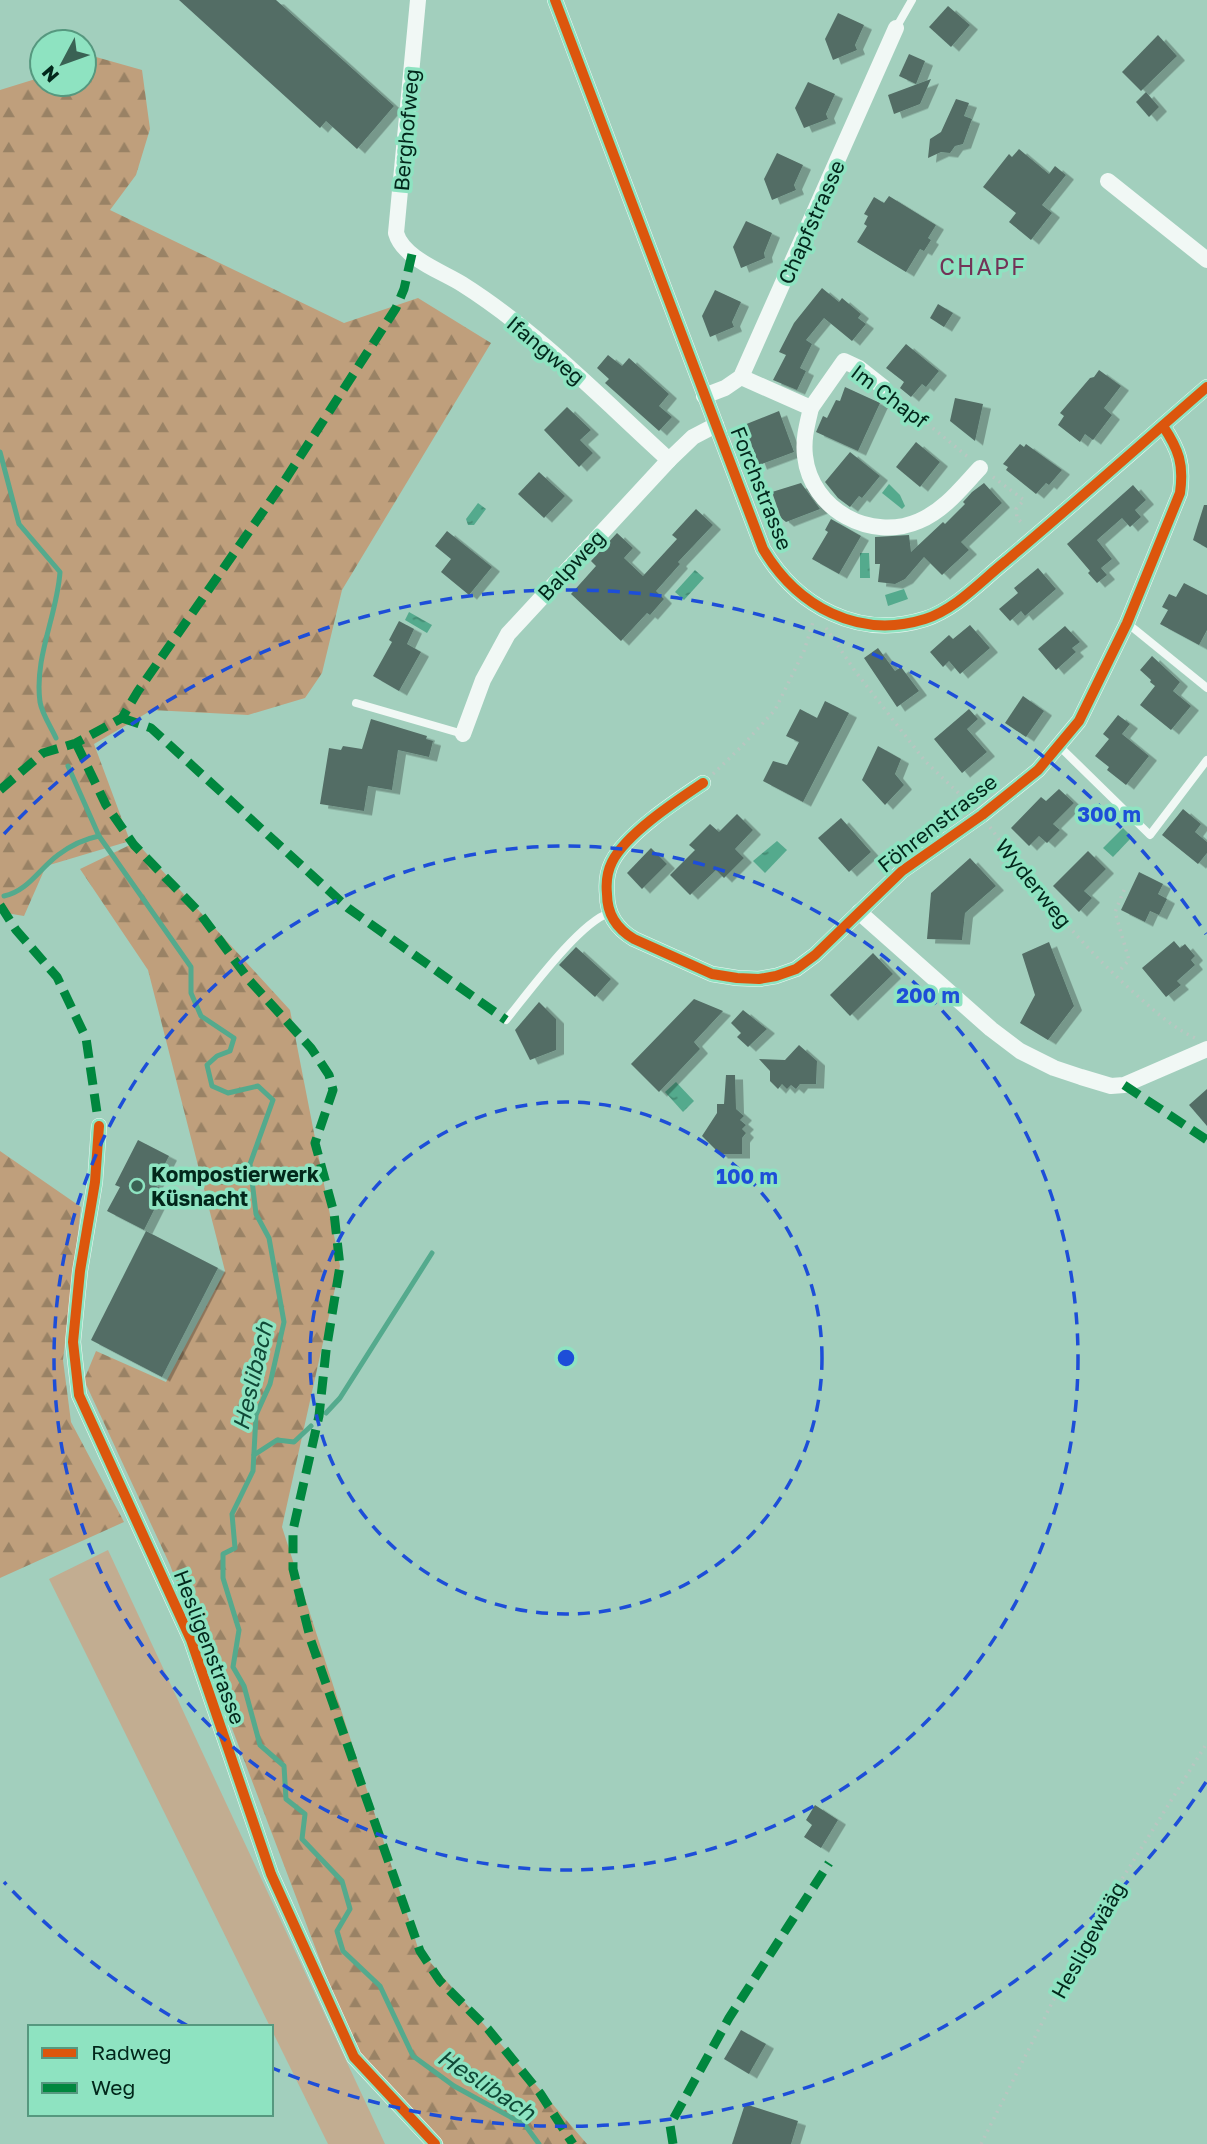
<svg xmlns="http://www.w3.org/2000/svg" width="1207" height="2144" font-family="'Golos Text',sans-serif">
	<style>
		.forest { fill: url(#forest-firs) }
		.garden { fill: #c2ad91 }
		.water { fill: url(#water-ripples) }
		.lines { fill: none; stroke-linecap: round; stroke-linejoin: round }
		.stream { stroke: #54aa8d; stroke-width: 5 }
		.building { fill: #536d65; filter: url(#shadow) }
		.path { stroke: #b9c6c1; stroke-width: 3.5; stroke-dasharray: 2 5; stroke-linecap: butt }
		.service { stroke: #f1f8f5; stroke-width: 8 }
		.minor { stroke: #f1f8f5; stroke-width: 16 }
		.quiet { stroke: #00873e; stroke-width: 9; stroke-dasharray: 18 9; stroke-linecap: butt }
		.cycleway-casing { stroke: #8ee3c1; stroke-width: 15 }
		.cycleway { stroke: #dc560d; stroke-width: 10 }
		.ring { fill: none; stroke: #1d4ed8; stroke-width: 3.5; stroke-dasharray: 12 9 }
		.poi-dot { fill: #3a6254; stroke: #8ee3c1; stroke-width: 2.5 }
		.labels { text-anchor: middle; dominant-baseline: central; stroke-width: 7; stroke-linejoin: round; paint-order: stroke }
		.street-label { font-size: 21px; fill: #02271b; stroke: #8ee3c1 }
		.poi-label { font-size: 21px; font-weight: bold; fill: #02271b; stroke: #8ee3c1; text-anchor: start }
		.neighbourhood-label { font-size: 23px; letter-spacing: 2px; fill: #733457; stroke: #8ee3c1 }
		.water-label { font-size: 23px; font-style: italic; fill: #104937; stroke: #8ee3c1 }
		.centre { fill: #1d4ed8; stroke: #8ee3c1; stroke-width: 3.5 }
		.ring-label { font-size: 21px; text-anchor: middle; font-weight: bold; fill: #1d4ed8; stroke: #8ee3c1; stroke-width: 7; stroke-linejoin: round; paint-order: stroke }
	</style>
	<defs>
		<pattern id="forest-firs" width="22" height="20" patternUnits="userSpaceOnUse" patternTransform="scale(1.75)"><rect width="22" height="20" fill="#bf9f7c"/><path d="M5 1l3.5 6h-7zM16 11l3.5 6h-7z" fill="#998265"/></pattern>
		<pattern id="water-ripples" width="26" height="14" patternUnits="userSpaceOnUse" patternTransform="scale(1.75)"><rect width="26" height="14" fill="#54aa8d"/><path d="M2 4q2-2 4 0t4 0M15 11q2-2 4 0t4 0" fill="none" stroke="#438a72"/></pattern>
		<filter id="shadow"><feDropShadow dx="8" dy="4.5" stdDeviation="0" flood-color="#0004"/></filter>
	</defs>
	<rect width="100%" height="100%" fill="#a2cfbd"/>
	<!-- forest -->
	<g class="forest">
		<polygon points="96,57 142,70 150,129 136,175 110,210 344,323 418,298 491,343 342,590 322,673 305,698 248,715 152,710 94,744 130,841 46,866 24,916 0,912 0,90 42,77 42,84 84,84 84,62"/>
		<polygon points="136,842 290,1010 340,1266 282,1527 418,1948 587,2144 444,2144 353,2047 170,1565 84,1380 96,1351 166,1382 225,1271 148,970 80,869"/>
		<polygon points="0,1151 81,1207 63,1360 71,1422 124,1522 0,1578"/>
	</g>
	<!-- garden -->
	<polygon class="garden" points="108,1550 385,2144 328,2144 49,1579"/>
	<!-- water -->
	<g class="water">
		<polygon points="889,484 900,495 905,506 902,509 882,493"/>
		<polygon points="478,503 486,509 474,525 468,525 466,519"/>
		<polygon points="860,553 869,553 870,578 860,578"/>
		<polygon points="695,570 704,578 684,600 675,592"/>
		<polygon points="904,589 908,599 888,606 885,595"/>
		<polygon points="409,612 432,625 427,633 405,620"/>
		<polygon points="1123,828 1132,837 1113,857 1103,848"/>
		<polygon points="777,841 787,850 765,873 753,861"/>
		<polygon points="676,1082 694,1101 683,1112 665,1092"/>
	</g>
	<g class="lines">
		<!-- stream -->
		<g class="stream">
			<path d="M 0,452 L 19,524 L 60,572 C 57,616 34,657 40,702 C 42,714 51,727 56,738"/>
			<polyline points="68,766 99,836 191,967 191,993 201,1016 234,1038 230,1051 217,1056 207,1065 212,1086 228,1093 258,1086 273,1100 250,1164 256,1214 269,1238 284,1322 270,1384 256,1415 253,1471 232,1514 235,1548 223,1554 223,1578 239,1630 233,1667 244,1686 260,1745 284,1766 286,1799 305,1814 302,1839 342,1881 350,1909 337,1931 343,1951 380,1986 413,2056 454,2086 525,2125 539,2144"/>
			<path d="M 4,896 C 28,891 39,869 58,855 C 70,846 84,839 99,836"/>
			<polyline points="326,1413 340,1398 432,1253"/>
			<polyline points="254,1455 277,1440 294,1442 311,1426"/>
		</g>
	</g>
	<!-- building -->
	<g class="building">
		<polygon points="179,0 276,0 394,106 357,149 326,121 320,128"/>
		<polygon points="948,6 970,25 951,47 929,27"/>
		<polygon points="838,13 864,25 855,45 857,50 833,60 825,39"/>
		<polygon points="1158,35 1177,56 1141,91 1122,72"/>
		<polygon points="909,54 925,61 916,84 899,76"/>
		<polygon points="931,79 920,104 894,114 888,95"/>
		<polygon points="808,82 835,94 826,114 828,119 804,128 795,108"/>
		<polygon points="1146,92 1159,107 1149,117 1136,102"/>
		<polygon points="956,99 969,103 964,116 972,119 963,144 955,146 950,153 941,152 928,158 930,139 941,132"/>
		<polygon points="1019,149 1049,174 1055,166 1066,175 1042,205 1052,213 1031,240 1009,222 1016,213 983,187 1009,154 1012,157"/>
		<polygon points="777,153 803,165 794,185 796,190 772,200 764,179"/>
		<polygon points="889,196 936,225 928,238 931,240 924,251 920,249 906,272 857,242 867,226 864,224 868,216 864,214 874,197 884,203"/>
		<polygon points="746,221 772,233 764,253 765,258 741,268 733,247"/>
		<polygon points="822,288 839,302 842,298 861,314 858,318 866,324 852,341 824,318 806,340 812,344 800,368 806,371 797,390 773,380 786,355 779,352 794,323"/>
		<polygon points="715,290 741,302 732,322 734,327 710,337 702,316"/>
		<polygon points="938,304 953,313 944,327 930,318"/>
		<polygon points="906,344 939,371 926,387 922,384 911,397 900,388 904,382 886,368"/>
		<polygon points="608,355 622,366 629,358 669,394 659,406 672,417 659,431 605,383 609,379 597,368"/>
		<polygon points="1099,370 1121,386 1104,408 1112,415 1093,440 1085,434 1080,442 1058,425 1064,416 1060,413 1090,378 1094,377"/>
		<polygon points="845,387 880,403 858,451 816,432 823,416 827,418 836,400 840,401"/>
		<polygon points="955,398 983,404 975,441 950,421"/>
		<polygon points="567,407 591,430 580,440 593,453 579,467 544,430"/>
		<polygon points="779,411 794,452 759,465 744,425"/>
		<polygon points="916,442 940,462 920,487 896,467"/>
		<polygon points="1020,444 1024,447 1026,444 1062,470 1049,485 1046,483 1036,494 1006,470 1008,467 1003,464"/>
		<polygon points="850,452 880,476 862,498 859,496 850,507 838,498 825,482"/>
		<polygon points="539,472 565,496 544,518 518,494"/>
		<polygon points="801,483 820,509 786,522 781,518 772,492"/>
		<polygon points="984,483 1002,503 961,542 969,550 942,575 924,557 905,579 895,584 878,582 880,564 875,564 875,537 909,535 911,552 943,522 945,524 965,504 963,502 972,492"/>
		<polygon points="1133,485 1146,500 1135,510 1141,517 1130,527 1122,518 1097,540 1112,559 1101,568 1107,575 1097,583 1088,573 1090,571 1067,544"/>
		<polygon points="1204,505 1207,505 1207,548 1193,540"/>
		<polygon points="696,509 713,525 678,562 680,564 656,591 664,599 650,615 647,613 621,641 571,594 596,566 591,561 617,533 633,548 624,558 643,576 677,539 672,535"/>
		<polygon points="831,519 861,536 839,574 812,559 828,532 825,530"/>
		<polygon points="447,531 492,567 469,595 441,572 451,559 435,546"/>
		<polygon points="1038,568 1056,589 1025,616 1021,611 1010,621 999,609 1018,593 1014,588"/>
		<polygon points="1184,583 1207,595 1207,630 1199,645 1160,624 1168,610 1162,607 1169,594 1176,597"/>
		<polygon points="399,621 414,629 407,644 421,652 399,691 373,676 392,642 389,640"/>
		<polygon points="970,625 990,648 960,674 949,661 943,667 930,652 949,635 953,639"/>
		<polygon points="1065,626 1080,642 1072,648 1076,652 1056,670 1038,649"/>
		<polygon points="878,648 895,671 901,667 919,691 897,707 864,658"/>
		<polygon points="1152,656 1180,682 1173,691 1191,706 1171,730 1140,705 1155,686 1150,682 1151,680 1140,670"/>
		<polygon points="1023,696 1044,711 1026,737 1005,723"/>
		<polygon points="825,701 849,713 803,802 763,781 773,761 787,765 799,742 786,736 800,709 817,718"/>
		<polygon points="969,709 978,719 967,729 987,752 962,773 934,739"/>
		<polygon points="1118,715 1130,724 1122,734 1149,756 1126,785 1107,770 1109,767 1095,756 1109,739 1103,734"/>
		<polygon points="371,719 427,736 426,739 433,741 429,757 398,750 392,790 368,786 364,811 320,804 329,748 341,750 343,746 362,749"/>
		<polygon points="878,746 901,759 895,774 904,785 885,805 862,780"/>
		<polygon points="1059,789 1074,803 1053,824 1060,830 1047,843 1039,836 1029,846 1011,828 1041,797 1046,801"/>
		<polygon points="1183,809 1201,824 1195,832 1207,842 1207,853 1198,864 1162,835"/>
		<polygon points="737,814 753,830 735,849 744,858 724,878 716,870 690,895 670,875 695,850 689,845 710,824 719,832"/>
		<polygon points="841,818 871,852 849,872 818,838"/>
		<polygon points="651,848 667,864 642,889 627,873"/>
		<polygon points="1088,851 1106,869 1084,891 1092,898 1079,912 1053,886"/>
		<polygon points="970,858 996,886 965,913 962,940 927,939 931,893"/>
		<polygon points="1139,872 1163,884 1158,894 1167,899 1159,915 1150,911 1145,922 1121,910"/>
		<polygon points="1174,941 1180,948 1185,944 1195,956 1191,960 1195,965 1177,981 1181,985 1166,997 1142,968"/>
		<polygon points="1049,942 1074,1006 1048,1040 1020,1023 1035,995 1022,954"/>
		<polygon points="576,947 611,979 595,997 559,965"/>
		<polygon points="873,953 893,974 850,1016 830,995"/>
		<polygon points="694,999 723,1011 694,1042 700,1049 659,1092 631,1064"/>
		<polygon points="539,1002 556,1019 556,1050 530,1060 515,1030"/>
		<polygon points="743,1010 767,1029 748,1047 737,1037 741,1033 731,1023"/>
		<polygon points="799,1045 817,1061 816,1084 800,1084 796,1089 791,1085 787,1089 782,1084 778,1089 770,1081 770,1071 759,1059 785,1060"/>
		<polygon points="726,1075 735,1075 736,1109 744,1116 740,1120 746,1125 742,1129 746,1133 742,1138 742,1154 720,1154 702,1136 717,1113 717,1104 724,1104"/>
		<polygon points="1207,1089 1207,1126 1189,1105"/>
		<polygon points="138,1140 169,1156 154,1185 164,1190 144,1230 107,1211 120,1187 115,1185"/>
		<polygon points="146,1231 218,1268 162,1377 91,1340"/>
		<polygon points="815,1805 838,1820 821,1848 804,1837 812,1825 806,1820"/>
		<polygon points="741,2030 766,2044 749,2074 724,2059"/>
		<polygon points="745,2104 798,2121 791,2144 732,2144"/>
	</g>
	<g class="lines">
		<!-- path -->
		<g class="path">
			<polyline points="895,397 968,457"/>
			<polyline points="993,477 1024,500 1016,509 1017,518 1024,525"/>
			<polyline points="826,628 855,671 925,761 971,805"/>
			<polyline points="713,774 742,746 775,710 804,651 813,622"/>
			<path d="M 990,827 C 1032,885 1077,941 1131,990 C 1151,1008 1170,1026 1195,1038"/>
			<polyline points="1121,969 1129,960 1115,912 1125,888"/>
			<polyline points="981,2144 1056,1995 1112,1895 1207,1743"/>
		</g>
		<!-- service -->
		<g class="service">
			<polyline points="896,28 912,0"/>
			<polyline points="1127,623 1207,688"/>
			<polyline points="356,703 463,734"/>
			<polyline points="1059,746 1150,835 1207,760"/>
			<path d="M 506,1020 C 528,993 579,923 609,913"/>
		</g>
		<!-- minor -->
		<g class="minor">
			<path d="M 418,0 L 396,233 C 403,258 441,271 462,284 C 538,332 603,400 669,460"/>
			<path d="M 555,0 L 763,549 C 797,606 858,640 925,619 C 956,609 981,581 1006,561 C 1074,504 1140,445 1207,387"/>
			<polyline points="1108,181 1207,260"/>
			<path d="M 741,377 L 811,408 C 807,425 803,439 805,456 C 811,510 871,542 919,521 C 945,510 962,487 980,468"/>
			<polyline points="704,396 725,388 741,377 896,28"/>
			<polyline points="811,408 844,361 859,368 883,387"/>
			<polyline points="463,734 483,680 508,634 669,460 693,437 716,425"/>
			<path d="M 703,783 C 676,801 626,834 612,862 C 607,872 606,884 607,894 C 607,914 617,929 634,939 L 712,974 L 737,978 L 759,979 L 776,976 L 796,969 L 815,955 L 902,871 L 982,815 L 1038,770 L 1079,721 L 1127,623 L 1180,493 C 1184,464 1179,450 1163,426"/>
			<polyline points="859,912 991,1029 1020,1051 1054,1068 1081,1077 1111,1086 1124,1085 1207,1049"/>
			<polyline points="99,1126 95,1182 80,1271 73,1342 79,1395 191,1640 271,1874 354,2057 435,2144"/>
		</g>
		<!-- quiet -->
		<g class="quiet">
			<polyline points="122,718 151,728 348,908 506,1020"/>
			<polyline points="76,743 106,805 134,845 198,911 250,981 311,1048 329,1075 333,1090 315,1143 334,1213 340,1266 326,1351 319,1416 293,1530 293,1569 311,1641 420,1951 440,1981 488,2029 540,2093 573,2144"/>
			<polyline points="0,790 43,753 76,743 122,718 138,691 285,480 396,308 404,289 412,254"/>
			<polyline points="0,905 16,930 57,977 86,1038 99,1126"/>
			<polyline points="1124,1085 1207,1140"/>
			<polyline points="673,2144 670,2125 729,2018 829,1863"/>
		</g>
		<defs>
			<g id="cycleway">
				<path d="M 555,0 L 763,549 C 797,606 858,640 925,619 C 956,609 981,581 1006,561 C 1074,504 1140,445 1207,387"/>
				<path d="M 703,783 C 676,801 626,834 612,862 C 607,872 606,884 607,894 C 607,914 617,929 634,939 L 712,974 L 737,978 L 759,979 L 776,976 L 796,969 L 815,955 L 902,871 L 982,815 L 1038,770 L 1079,721 L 1127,623 L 1180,493 C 1184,464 1179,450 1163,426"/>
				<polyline points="99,1126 95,1182 80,1271 73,1342 79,1395 191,1640 271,1874 354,2057 435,2144"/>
			</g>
		</defs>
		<!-- cycleway casing -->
		<use href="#cycleway" class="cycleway-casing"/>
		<!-- cycleway -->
		<use href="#cycleway" class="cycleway"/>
	</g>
	<!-- distance rings -->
	<g class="ring">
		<circle cx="566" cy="1358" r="256"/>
		<circle cx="566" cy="1358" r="512"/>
		<path d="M1206 1782A768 768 0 0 1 272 2068M188 2026A768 768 0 0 1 4 1882M4 834A768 768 0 0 1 1206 934"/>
	</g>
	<!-- markers -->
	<circle class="poi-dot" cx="137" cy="1186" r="7"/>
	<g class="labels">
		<!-- street labels -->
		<g class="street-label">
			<text transform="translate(406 130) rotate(-85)">Berghofweg</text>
			<text transform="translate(811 222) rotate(-66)">Chapfstrasse</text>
			<text transform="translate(546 350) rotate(40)">Ifangweg</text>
			<text transform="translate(890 396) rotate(37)">Im Chapf</text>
			<text transform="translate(762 488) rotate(68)">Forchstrasse</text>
			<text transform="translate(571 565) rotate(-47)">Balpweg</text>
			<text transform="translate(937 823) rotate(-38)">Föhrenstrasse</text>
			<text transform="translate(1034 883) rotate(51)">Wyderweg</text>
			<text transform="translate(210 1647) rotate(69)">Hesligenstrasse</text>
			<text transform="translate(1088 1940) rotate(-61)">Hesligewääg</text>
		</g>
		<!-- poi labels -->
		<g class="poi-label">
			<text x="151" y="1174">Kompostierwerk<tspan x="151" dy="24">Küsnacht</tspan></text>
		</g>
		<!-- neighbourhood labels -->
		<g class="neighbourhood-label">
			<text x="983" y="266">CHAPF</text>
		</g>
		<!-- water labels -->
		<g class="water-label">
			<text transform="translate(252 1376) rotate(-77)">Heslibach</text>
			<text transform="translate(487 2084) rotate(33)">Heslibach</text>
		</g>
	</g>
	<circle cx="566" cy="1358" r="10" class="centre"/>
	<g class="ring-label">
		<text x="1109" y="822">300 m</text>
		<text x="928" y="1003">200 m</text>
		<text x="747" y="1184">100 m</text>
	</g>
	<!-- legend -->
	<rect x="28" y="2025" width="245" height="91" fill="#8ee3c1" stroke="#56987f" stroke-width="2"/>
	<rect x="42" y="2048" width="35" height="10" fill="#dc560d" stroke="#56987f" stroke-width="2"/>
	<text x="91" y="2060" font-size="21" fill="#02271b">Radweg</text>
	<rect x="42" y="2083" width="35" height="10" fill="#00873e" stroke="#56987f" stroke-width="2"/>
	<text x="91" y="2095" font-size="21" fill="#02271b">Weg</text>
	<!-- north arrow -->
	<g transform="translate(63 63) rotate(229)"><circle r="33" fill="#8ee3c1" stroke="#56987f" stroke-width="2"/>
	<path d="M0-5L12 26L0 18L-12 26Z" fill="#3a6254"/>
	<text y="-10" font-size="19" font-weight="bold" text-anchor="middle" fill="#02271b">N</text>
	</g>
</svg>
